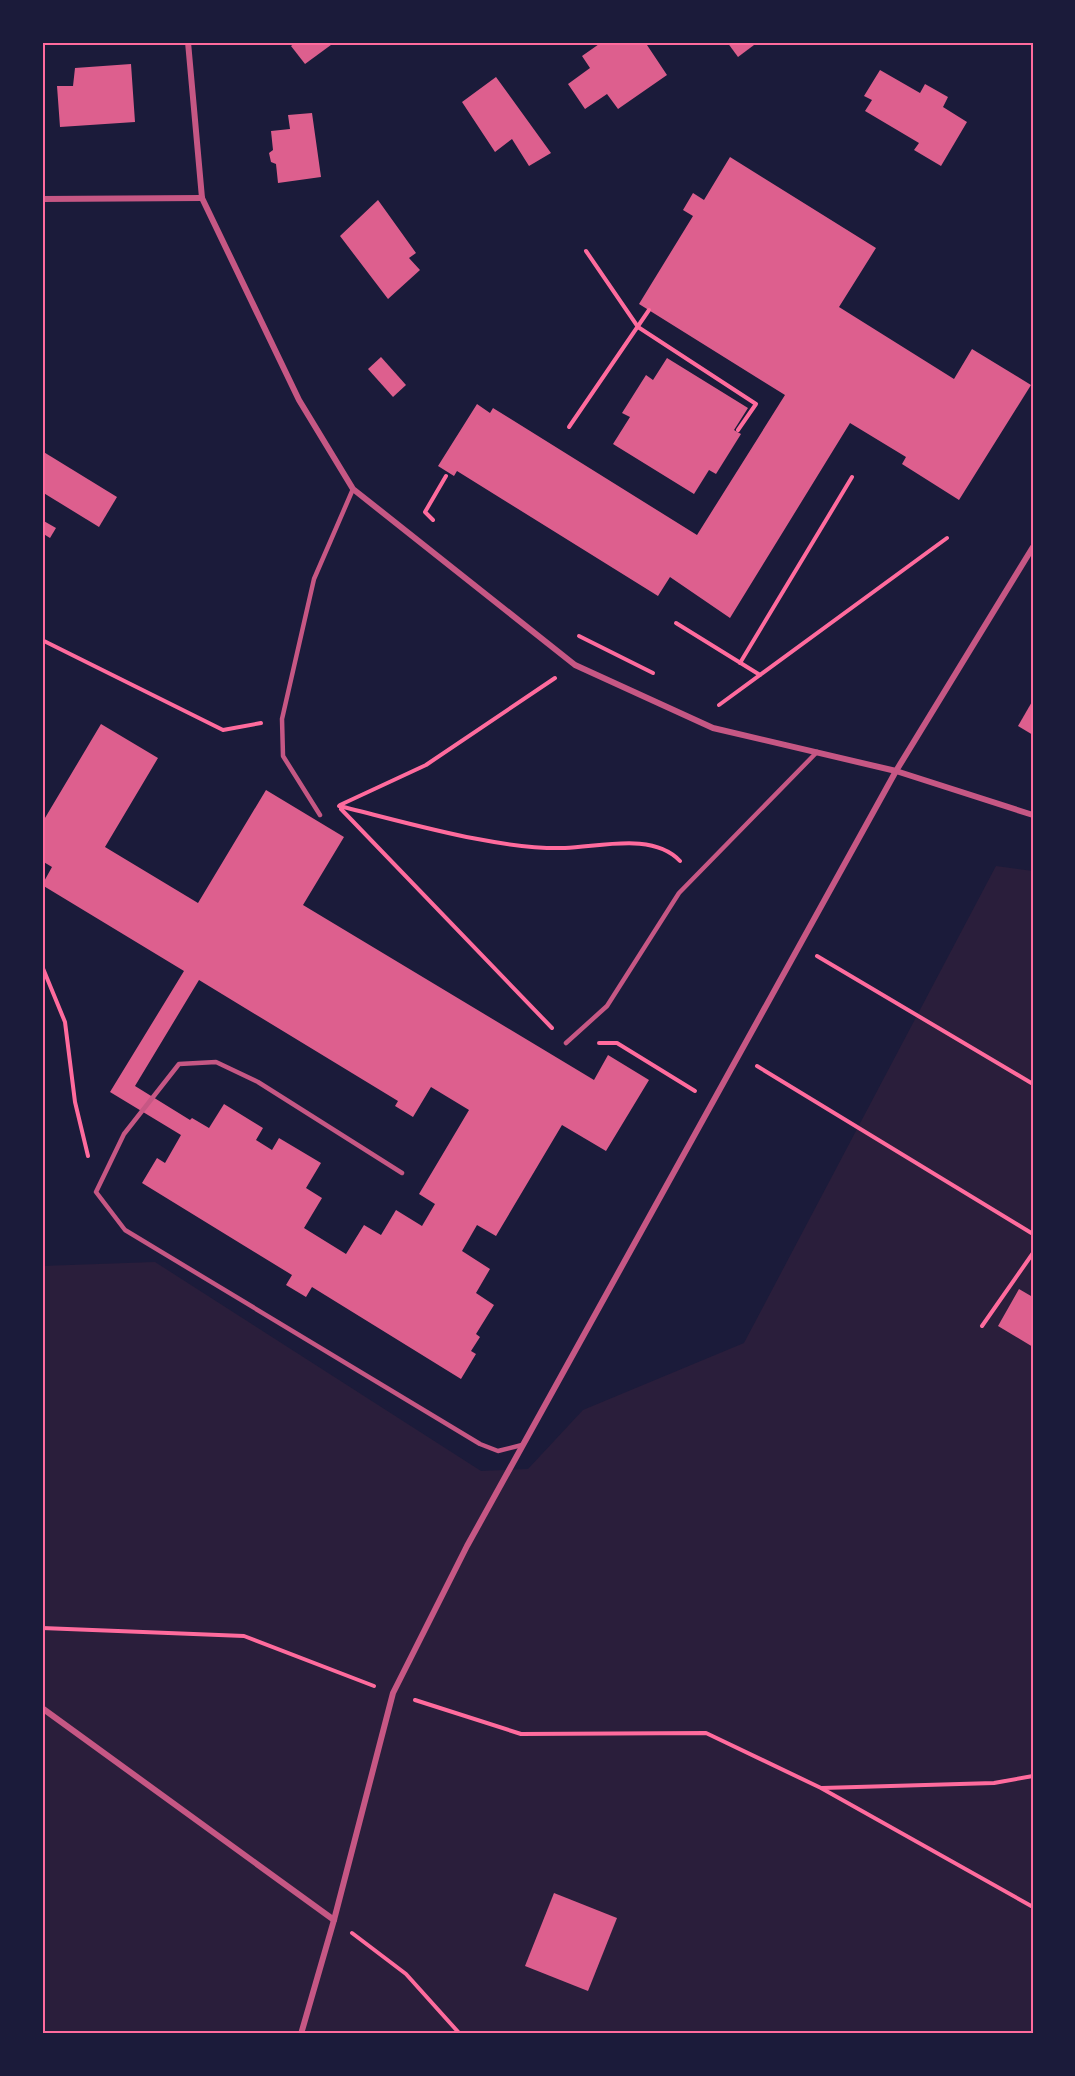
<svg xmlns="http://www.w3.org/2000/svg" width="1075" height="2076" font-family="'Varela Round',sans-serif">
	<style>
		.green { fill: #2a1e3b }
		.building { fill: #dd5f8e; fill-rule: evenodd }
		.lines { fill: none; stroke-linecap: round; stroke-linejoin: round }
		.path { stroke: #ff6b9d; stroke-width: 4 }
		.service { stroke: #c65784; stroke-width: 4.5 }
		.minor { stroke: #c65784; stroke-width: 6 }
		.neatline { fill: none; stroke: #ff6b9d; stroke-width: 2 }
	</style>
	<rect width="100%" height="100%" fill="#1b1b3a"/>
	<!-- green -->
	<polygon class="green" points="996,866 1033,871 1033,2034 42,2034 42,1266 155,1262 481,1471 528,1469 583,1410 744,1343"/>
	<!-- building -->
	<g class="building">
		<polygon points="296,42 335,42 305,64 291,46"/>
		<polygon points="602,42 645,42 667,75 618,109 607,94 585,109 568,84 590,68 582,56"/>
		<polygon points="727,42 758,42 738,57"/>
		<polygon points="131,64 135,122 60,127 57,86 73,86 75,68"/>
		<polygon points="880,70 920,93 925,84 948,97 943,107 967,122 941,166 914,150 919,143 865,111 872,100 864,96"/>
		<polygon points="496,77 551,153 529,166 512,139 495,152 462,102"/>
		<polygon points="312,113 321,177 278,183 276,164 271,162 269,153 273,150 271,131 290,129 288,115"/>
		<polygon points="730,157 876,248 839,307 954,379 972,349 1031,385 959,500 902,464 906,457 850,423 730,618 670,577 658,596 457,471 454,476 438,466 477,404 490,413 493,408 697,535 785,395 639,304 693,216 683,210 693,193 704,200"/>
		<polygon points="378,200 416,253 409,258 420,270 388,299 340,236"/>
		<polygon points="381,357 406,385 393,397 368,369"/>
		<polygon points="667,358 748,408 734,430 741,434 716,474 709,470 694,494 613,444 630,417 622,413 646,375 653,380"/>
		<polygon points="42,451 117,497 99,527 42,492"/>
		<polygon points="42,520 56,528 50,538 42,533"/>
		<polygon points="1033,700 1033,735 1018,726"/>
		<path d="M 101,724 L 158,758 L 105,847 L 198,903 L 266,790 L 344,837 L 303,905 L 594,1080 L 608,1055 L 649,1080 L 606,1151 L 562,1125 L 496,1236 L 477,1225 L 462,1251 L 490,1269 L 476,1293 L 494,1305 L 476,1334 L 480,1337 L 471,1351 L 476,1354 L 461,1379 L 312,1287 L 306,1297 L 286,1285 L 292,1275 L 142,1183 L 157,1158 L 165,1163 L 181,1135 L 110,1092 L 184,971 L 42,885 L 52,867 L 42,861 L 42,823 ZM 199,980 L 398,1101 L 395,1106 L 413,1117 L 431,1087 L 469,1110 L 419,1194 L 435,1204 L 422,1226 L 396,1210 L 381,1235 L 364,1225 L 346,1254 L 304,1228 L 322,1198 L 306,1188 L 321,1163 L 279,1138 L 272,1150 L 256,1140 L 263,1128 L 224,1104 L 209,1128 L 192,1118 L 190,1120 L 135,1086 Z"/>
		<polygon points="1019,1289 1031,1296 1033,1292 1033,1347 998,1326"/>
		<polygon points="554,1893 617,1918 588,1991 525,1966"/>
	</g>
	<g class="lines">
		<!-- path -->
		<g class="path">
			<polyline points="586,251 638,327 756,404 738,430"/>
			<polyline points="569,427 649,310"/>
			<polyline points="433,520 425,512 446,476"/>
			<polyline points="676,623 760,675"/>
			<polyline points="579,636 653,673"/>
			<polyline points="42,640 223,730 261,723"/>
			<polyline points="740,663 852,477"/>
			<polyline points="719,705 947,538"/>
			<polyline points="340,805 426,765 555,678"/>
			<path d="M 339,806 C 406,822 497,850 565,848 C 600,847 653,832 680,861"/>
			<polyline points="341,809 552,1028"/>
			<polyline points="817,956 1033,1084"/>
			<polyline points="42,966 65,1022 75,1102 88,1156"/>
			<polyline points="599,1043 617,1043 695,1091"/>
			<polyline points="757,1066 1033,1234"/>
			<polyline points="982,1326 1033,1253"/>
			<polyline points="42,1628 244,1636 374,1686"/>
			<polyline points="415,1700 521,1734 706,1733 821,1788 1033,1907"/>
			<polyline points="822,1788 994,1783 1033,1776"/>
			<polyline points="352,1933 406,1974 460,2034"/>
		</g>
		<!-- service -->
		<g class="service">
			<polyline points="320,815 283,756 282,719 314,579 353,489"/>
			<polyline points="566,1043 607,1006 679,893 817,752"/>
			<polyline points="402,1173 258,1082 216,1062 179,1064 124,1134 96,1192 125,1230 480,1444 498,1451 522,1445"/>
		</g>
		<!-- minor -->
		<g class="minor">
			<polyline points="188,42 202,198 299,400 353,489 575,665 713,728 896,771 1033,815"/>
			<polyline points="42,199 202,198"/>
			<polyline points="42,1708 334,1920"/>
			<polyline points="301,2034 334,1920 393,1693 467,1546 896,771 1033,547"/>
		</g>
	</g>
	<!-- border -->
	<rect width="1075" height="2076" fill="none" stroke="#1b1b3a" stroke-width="87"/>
	<rect x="44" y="44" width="988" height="1988" class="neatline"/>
</svg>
